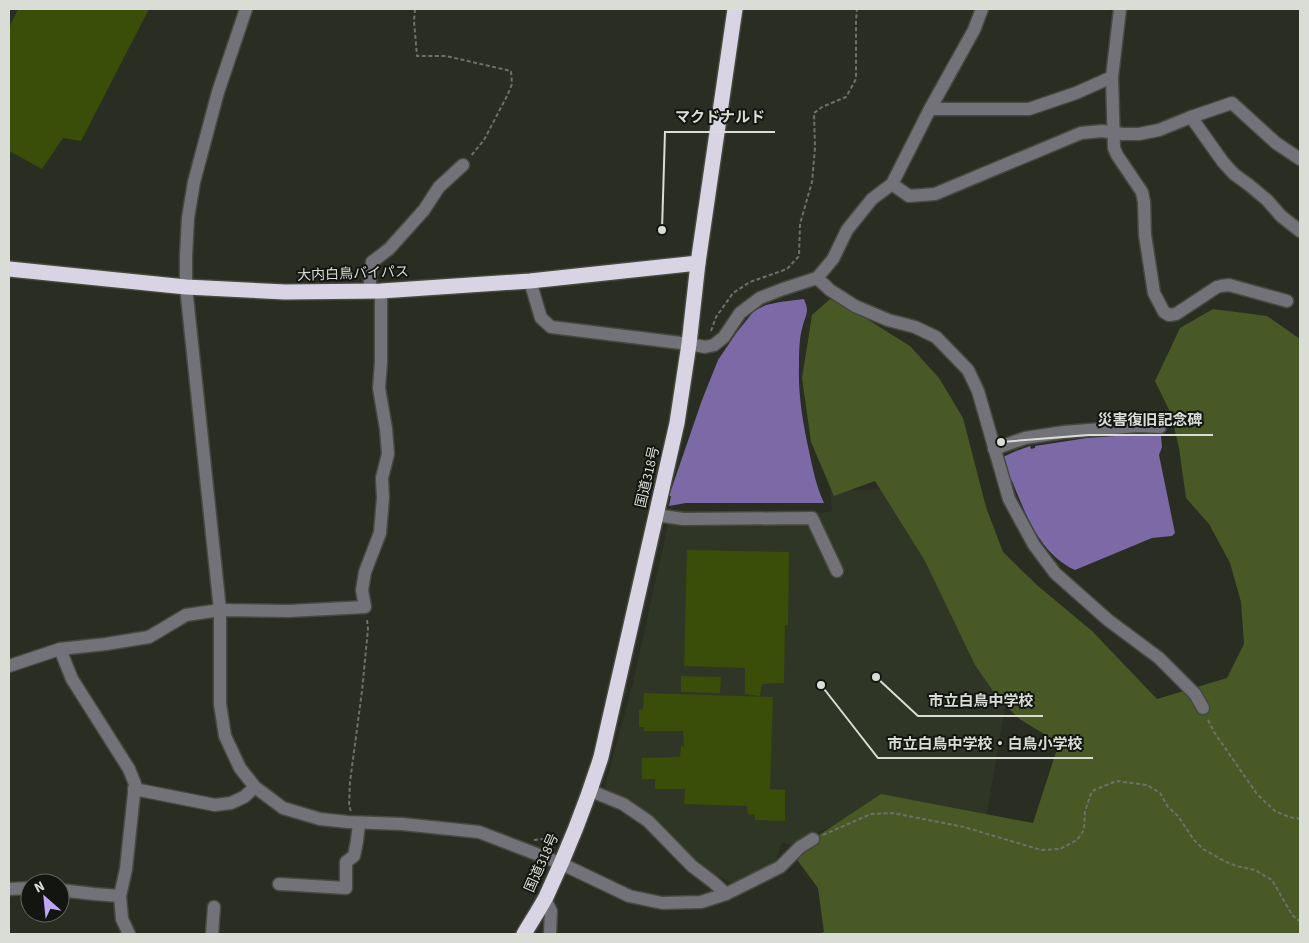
<svg xmlns="http://www.w3.org/2000/svg" width="1309" height="943" font-family="'Source Sans 3','Noto Sans JP',sans-serif">
	<style>
		.built { fill: #303625 }
		.green { fill: #485926 }
		.water { fill: #7c6aa6 }
		.building { fill: #3a4d09 }
		.lines { fill: none; stroke-linecap: round; stroke-linejoin: round }
		.minor-casing { stroke: #45493f; stroke-width: 15 }
		.highway-casing { stroke: #45493f; stroke-width: 18 }
		.path { stroke: #6e7168; stroke-width: 2; stroke-dasharray: 4 2.5; stroke-linecap: butt }
		.minor { stroke: #737278; stroke-width: 12 }
		.highway { stroke: #d8d4e3; stroke-width: 15 }
		.labels { text-anchor: middle; dominant-baseline: central; stroke-width: 4; stroke-linejoin: round; paint-order: stroke }
		.street-label { font-size: 14px; fill: #daddd6; stroke: #131510 }
		.leader { fill: none; stroke: #daddd6; stroke-width: 2 }
		.callout-dot { fill: #daddd6; stroke: #131510; stroke-width: 2 }
		.callout-label { font-size: 15px; text-anchor: middle; font-weight: bold; fill: #daddd6; stroke: #131510; stroke-width: 4; stroke-linejoin: round; paint-order: stroke }
	</style>
	<rect width="100%" height="100%" fill="#292d22"/>
	<!-- built -->
	<polygon class="built" points="830,490 890,490 1009,683 985,825 858,814 807,838 799,844 790,845 782,842 775,863 732,884 708,870 630,800 609,793 605,786 632,687 671,510 822,513 832,511"/>
	<!-- green -->
	<polygon class="green" points="830,299 862,316 910,346 939,378 963,418 986,507 1003,552 1038,586 1092,631 1157,699 1227,678 1244,644 1241,602 1230,563 1209,524 1186,498 1179,448 1171,414 1155,381 1180,328 1213,309 1267,316 1300,339 1300,934 819,934 824,932 818,888 792,853 881,794 1033,823 1059,743 1021,720 1000,701 975,665 925,561 875,481 834,496 811,442 802,378 812,315"/>
	<!-- water -->
	<g class="water">
		<path d="M 804,299 C 805,302 807,306 807,310 C 807,315 804,320 803,325 C 799,338 799,353 799,367 C 798,395 803,423 809,451 C 813,470 816,485 824,503 L 686,503 L 669,506 L 671,496 L 669,496 L 702,400 L 718,360 L 737,332 L 754,311 L 766,305 L 780,302 Z"/>
		<path d="M 1116,436 L 1161,436 L 1162,447 L 1159,455 L 1175,533 L 1172,536 L 1152,538 L 1075,570 C 1040,554 1026,515 1012,481 L 1006,478 L 1001,458 L 1016,451 L 1030,446 L 1031,449 L 1035,448 L 1035,446 L 1087,438 Z"/>
	</g>
	<!-- building -->
	<g class="building">
		<polygon points="18,9 149,9 81,141 63,138 42,169 9,151 9,28"/>
		<polygon points="687,550 789,552 788,625 785,625 784,683 762,684 760,696 745,694 745,668 684,666"/>
		<polygon points="681,676 721,677 720,693 681,692"/>
		<polygon points="644,693 773,697 770,789 785,790 785,821 755,820 755,815 748,814 747,806 684,804 685,789 655,789 655,779 642,779 642,758 680,757 681,745 684,747 683,731 644,731 644,727 639,727 639,710 643,709"/>
	</g>
	<g class="lines">
		<defs>
			<g id="minor">
				<polyline points="246,9 218,92 194,182 188,218 186,256 186,287 220,610 220,704 225,736 240,768 255,787 283,808 320,819 348,822 402,824 479,832 560,863 629,896 662,903 701,902 726,894"/>
				<polyline points="1120,9 1112,77 1114,148 1117,155 1142,192 1144,202 1145,235 1154,293 1164,312 1169,315 1176,314 1217,287 1221,286 1229,285 1287,301"/>
				<polyline points="930,109 1029,109 1076,93 1112,77"/>
				<polyline points="1191,117 1223,162 1234,174 1249,185 1267,200 1281,216 1300,231"/>
				<polyline points="892,184 909,196 935,194 1081,133 1102,131 1123,134 1139,134 1159,130 1191,117 1232,103 1276,143 1300,159"/>
				<polyline points="817,278 830,290 855,306 888,320 915,327 936,337 968,370 978,391 1009,499 1034,545 1055,573 1108,620 1159,658 1195,694 1203,708"/>
				<polyline points="530,281 541,318 551,327 689,344 705,347 714,345 724,337 740,313 760,298 783,289 817,278 833,259 847,230 872,199 892,184 930,109 974,30 982,9"/>
				<polyline points="369,291 372,262 389,249 424,210 439,187 463,165"/>
				<polyline points="994,449 1025,438 1064,432 1138,426 1160,427"/>
				<polyline points="656,515 683,519 812,518 837,571"/>
				<polyline points="60,649 72,679 129,769 135,784 126,869 120,896 122,919 129,934"/>
				<polyline points="9,666 60,649 106,644 149,637 186,615 220,610 289,611 365,607 362,590 365,572 380,533 383,498 382,478 388,454 386,429 379,388 381,362 381,291"/>
				<polyline points="134,789 215,805 231,803 244,797 255,787"/>
				<polyline points="591,791 623,804 648,821 692,866 713,882 726,894 780,867 800,847 813,839"/>
				<polyline points="279,884 346,888 346,862 354,856 357,841 359,823"/>
				<polyline points="9,889 30,888"/>
				<polyline points="60,890 94,894 120,896"/>
				<polyline points="545,899 551,911 550,934"/>
				<polyline points="212,934 214,907"/>
			</g>
			<g id="highway">
				<polyline points="9,269 186,287 285,292 381,291 530,281 698,263"/>
				<path d="M 524,934 C 531,922 539,910 546,897 C 567,852 586,805 601,757 L 677,423 L 689,344 L 698,263 L 735,9"/>
			</g>
		</defs>
		<!-- minor casing -->
		<use href="#minor" class="minor-casing"/>
		<!-- highway casing -->
		<use href="#highway" class="highway-casing"/>
		<!-- path -->
		<g class="path">
			<polyline points="415,9 414,21 417,56 446,56 511,71 512,84 508,94 484,140 470,157"/>
			<polyline points="711,331 716,317 733,293 750,282 787,269 799,256 800,224 812,182 815,148 814,113 822,107 846,97 856,79 856,21 857,9"/>
			<polyline points="1208,720 1214,732 1257,794 1275,811 1289,817 1300,819"/>
			<polyline points="351,811 349,806 350,782 362,691 368,629 367,620"/>
			<polyline points="823,835 871,814 893,813 964,827 1041,850 1060,849 1077,840 1084,830 1085,811 1092,791 1116,781 1147,785 1160,793 1168,807 1178,816 1194,840 1203,849 1224,861 1236,866 1255,870 1272,880 1291,913 1296,919 1300,921"/>
			<polyline points="534,840 557,837"/>
		</g>
		<!-- minor -->
		<use href="#minor" class="minor"/>
		<!-- highway -->
		<use href="#highway" class="highway"/>
	</g>
	<g class="labels">
		<!-- street labels -->
		<g class="street-label">
			<text transform="translate(353 274) rotate(-2)">大内白鳥バイパス</text>
			<text transform="translate(648 477) rotate(-77)">国道318号</text>
			<text transform="translate(542 863) rotate(-66)">国道318号</text>
		</g>
	</g>
	<!-- callouts -->
	<path class="leader" d="M662 230L665 132H775M1001 442L1088 435H1213M876 677L918 716H1043M821 685L878 758H1093"/>
	<g class="callout-dot">
		<circle cx="662" cy="230" r="5"/>
		<circle cx="1001" cy="442" r="5"/>
		<circle cx="876" cy="677" r="5"/>
		<circle cx="821" cy="685" r="5"/>
	</g>
	<g class="callout-label">
		<text x="720" y="122">マクドナルド</text>
		<text x="1150" y="425">災害復旧記念碑</text>
		<text x="981" y="706">市立白鳥中学校</text>
		<text x="985" y="749">市立白鳥中学校・白鳥小学校</text>
	</g>
	<!-- border -->
	<rect width="1309" height="943" fill="none" stroke="#daddd6" stroke-width="20"/>
	<!-- north arrow -->
	<g transform="translate(45 898) rotate(333)"><circle r="24" fill="#131510" stroke="#63655f"/>
	<path d="M0-4L9 19L0 12L-9 19Z" fill="#bfa9f4"/>
	<text y="-8" font-size="14" font-weight="bold" text-anchor="middle" fill="#daddd6">N</text>
	</g>
</svg>
